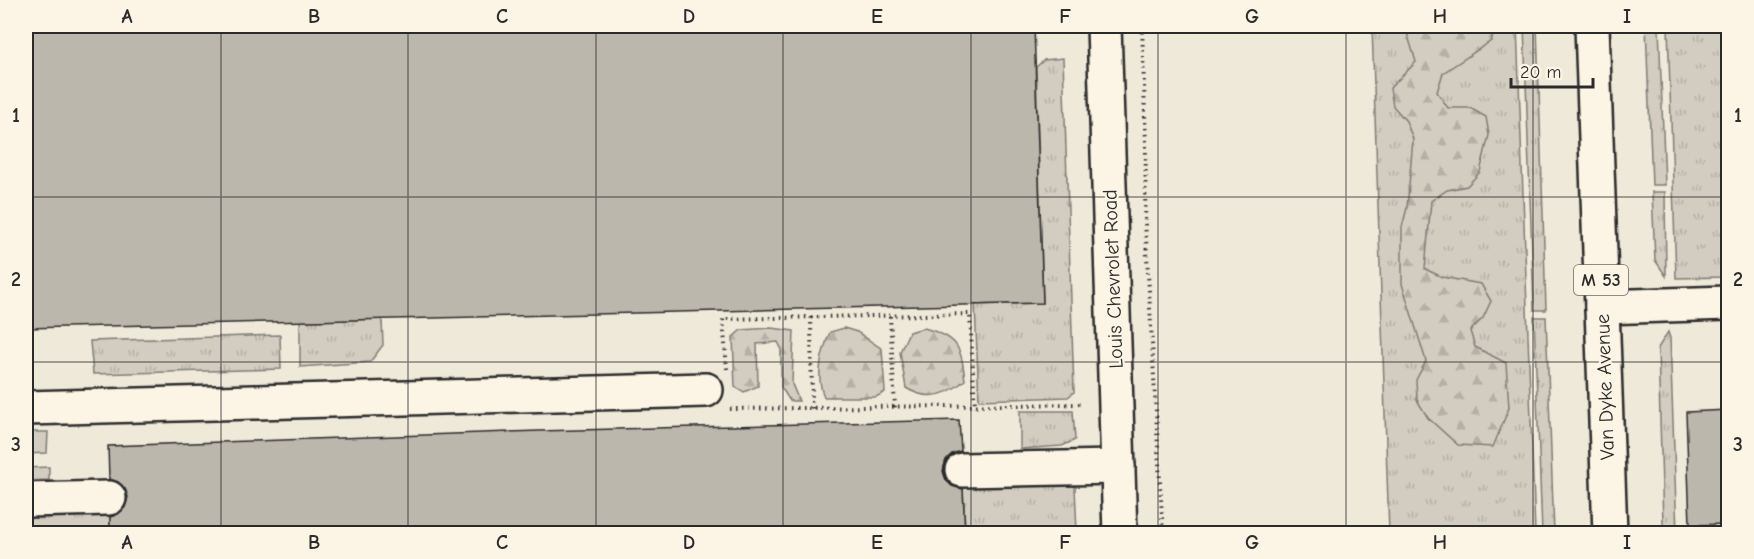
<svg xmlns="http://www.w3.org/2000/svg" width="1754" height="559" font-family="'Comic Neue',sans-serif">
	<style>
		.grass { fill: url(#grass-tufts); stroke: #7e7c76; stroke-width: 1.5 }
		.forest { fill: url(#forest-firs); stroke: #7e7c76; stroke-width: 1.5 }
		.building { fill: #bcb7ac; stroke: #2b2b2b; stroke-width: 1.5 }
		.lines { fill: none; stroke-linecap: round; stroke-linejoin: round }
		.minor-casing { stroke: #2b2b2b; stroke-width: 38 }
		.major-casing { stroke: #2b2b2b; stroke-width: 38 }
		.path { stroke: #2b2b2b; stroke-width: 4; stroke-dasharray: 1.5 4.5; stroke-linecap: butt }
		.minor { stroke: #fcf5e5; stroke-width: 33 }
		.major { stroke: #fcf5e5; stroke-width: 33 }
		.grid { fill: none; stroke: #2b2b2b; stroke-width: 1.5; stroke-opacity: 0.55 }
		.labels { text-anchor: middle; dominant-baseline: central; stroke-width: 4.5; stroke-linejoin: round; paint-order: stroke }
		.shield { fill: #fcf5e5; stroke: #6a6863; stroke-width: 1.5 }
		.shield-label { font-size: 18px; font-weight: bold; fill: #2b2b2b }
		.street-label { font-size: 20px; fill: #2b2b2b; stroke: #fcf5e5 }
		.neatline { fill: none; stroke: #2b2b2b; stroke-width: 2 }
		.grid-label { font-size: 20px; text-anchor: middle; font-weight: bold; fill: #2b2b2b }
	</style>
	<defs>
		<pattern id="grass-tufts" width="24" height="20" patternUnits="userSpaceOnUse" patternTransform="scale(1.5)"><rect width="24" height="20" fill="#d2cdc0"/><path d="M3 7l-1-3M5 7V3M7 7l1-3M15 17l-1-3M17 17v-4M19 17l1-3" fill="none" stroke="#b4b0a5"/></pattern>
		<pattern id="forest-firs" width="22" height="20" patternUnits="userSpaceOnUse" patternTransform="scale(1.5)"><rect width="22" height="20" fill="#d2cdc0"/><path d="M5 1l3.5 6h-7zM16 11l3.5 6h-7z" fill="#b4b0a5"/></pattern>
	</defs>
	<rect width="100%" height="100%" fill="#efe9da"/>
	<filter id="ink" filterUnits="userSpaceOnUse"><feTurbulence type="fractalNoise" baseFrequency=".0167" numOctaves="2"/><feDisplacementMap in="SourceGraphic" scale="12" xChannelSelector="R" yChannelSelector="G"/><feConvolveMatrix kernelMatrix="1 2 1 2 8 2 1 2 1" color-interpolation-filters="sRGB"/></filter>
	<g filter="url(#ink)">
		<!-- grass -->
		<g class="grass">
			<polygon points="1372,26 1517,26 1535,533 1389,533"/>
			<polygon points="1524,26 1537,26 1546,310 1534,310"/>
			<polygon points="1646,26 1659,26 1665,185 1652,185"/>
			<polygon points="1668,26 1728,26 1728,277 1676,278"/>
			<polygon points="1063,58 1074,392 1068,397 979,400 975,305 1043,303 1036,67 1044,60"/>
			<polygon points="1652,192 1665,192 1666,276 1655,260"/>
			<polygon points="1534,317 1546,317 1554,533 1542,533"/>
			<polygon points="382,319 383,345 370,362 300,367 300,321"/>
			<polygon points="1668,332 1670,338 1677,534 1665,533 1663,524 1658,348"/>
			<polygon points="280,335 281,369 93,374 90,341"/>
			<polygon points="1020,411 1073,411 1075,440 1062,446 1020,449"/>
			<polygon points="26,432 48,432 47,453 26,454"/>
			<polygon points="49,467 49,480 26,481 26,468"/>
			<polygon points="1070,482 1075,487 1077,533 965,533 963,485"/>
			<polygon points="110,514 110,533 26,533 26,515"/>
		</g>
		<!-- forest -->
		<g class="forest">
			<polygon points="1405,26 1496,26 1491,41 1443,73 1437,92 1448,108 1470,108 1486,117 1489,135 1480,172 1467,186 1447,190 1431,201 1425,269 1442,277 1481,284 1491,301 1483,318 1470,331 1475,347 1506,363 1509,408 1493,447 1458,445 1428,418 1417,400 1416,380 1426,361 1402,284 1402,227 1407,208 1413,139 1406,121 1393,106 1390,88 1416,62"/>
			<polygon points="771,328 794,331 792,384 799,401 790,401 781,387 781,348 778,342 757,344 758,386 744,392 735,387 733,337 741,330"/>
			<path d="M 844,328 L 857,332 L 882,349 L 885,392 L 876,397 L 824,397 C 815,376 822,352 830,332 Z"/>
			<path d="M 924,328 C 958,337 961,346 965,380 C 947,396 927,401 906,388 L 900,352 L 909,332 Z"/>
		</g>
		<!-- building -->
		<g class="building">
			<polygon points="26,26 1034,26 1043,303 26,328"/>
			<polygon points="1728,410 1728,524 1690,525 1686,412"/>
			<polygon points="959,420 961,451 952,454 946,460 943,471 946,480 952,486 963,489 965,534 110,534 110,517 118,514 125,507 128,497 125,489 118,482 109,479 108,446 539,431"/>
		</g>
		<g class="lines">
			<defs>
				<g id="minor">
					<polyline points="1104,26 1120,534"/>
					<polyline points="1602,307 1728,303"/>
					<polyline points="26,408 706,390"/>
					<polyline points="962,470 1118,467"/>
					<polyline points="26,500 109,498"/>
				</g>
				<polyline id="major" points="1592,26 1610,534"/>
			</defs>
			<!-- minor casing -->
			<use href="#minor" class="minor-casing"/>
			<!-- major casing -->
			<use href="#major" class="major-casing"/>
			<!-- path -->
			<g class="path">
				<polyline points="1142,26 1146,144 1145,221 1163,534"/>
				<polyline points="890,316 895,408"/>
				<polyline points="811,317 812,409"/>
				<polyline points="727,369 723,319 970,314 975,407"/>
				<polyline points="730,409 1081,404"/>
			</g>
			<!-- minor -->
			<use href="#minor" class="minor"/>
			<!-- major -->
			<use href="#major" class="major"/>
		</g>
	</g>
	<!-- grid -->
	<path class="grid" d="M 221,26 L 221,534M 408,26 L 408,534M 596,26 L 596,534M 783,26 L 783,534M 971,26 L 971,534M 1158,26 L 1158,534M 1346,26 L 1346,534M 1533,26 L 1533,534M 26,197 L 1728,197M 26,362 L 1728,362"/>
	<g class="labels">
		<!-- shield labels -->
		<rect class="shield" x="1574" y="265" width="54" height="30" rx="4.5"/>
		<g class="shield-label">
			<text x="1601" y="280">M 53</text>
		</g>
		<!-- street labels -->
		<g class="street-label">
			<text transform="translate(1113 279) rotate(-92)">Louis Chevrolet Road</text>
			<text transform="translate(1605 387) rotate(-92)">Van Dyke Avenue</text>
		</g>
	</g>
	<!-- margin -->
	<rect width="1754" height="559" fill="none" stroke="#fcf5e5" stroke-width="66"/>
	<!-- scale -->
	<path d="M1511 78v9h82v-9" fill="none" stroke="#2b2b2b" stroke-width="3"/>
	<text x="1520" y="78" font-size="18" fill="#2b2b2b" stroke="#fcf5e5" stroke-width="4.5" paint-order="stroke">20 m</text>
	<rect x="33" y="33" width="1688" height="493" class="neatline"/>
	<g class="grid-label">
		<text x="127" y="23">A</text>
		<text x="314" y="23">B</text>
		<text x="502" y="23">C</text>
		<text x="689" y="23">D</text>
		<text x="877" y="23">E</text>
		<text x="1065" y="23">F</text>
		<text x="1252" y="23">G</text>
		<text x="1440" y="23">H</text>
		<text x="1627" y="23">I</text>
		<text x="16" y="122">1</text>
		<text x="1738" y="122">1</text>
		<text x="16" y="286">2</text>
		<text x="1738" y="286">2</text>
		<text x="16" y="451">3</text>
		<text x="1738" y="451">3</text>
		<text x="127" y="549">A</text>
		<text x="314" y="549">B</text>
		<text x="502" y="549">C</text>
		<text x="689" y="549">D</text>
		<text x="877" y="549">E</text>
		<text x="1065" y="549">F</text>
		<text x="1252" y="549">G</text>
		<text x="1440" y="549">H</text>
		<text x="1627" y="549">I</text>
	</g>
</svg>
